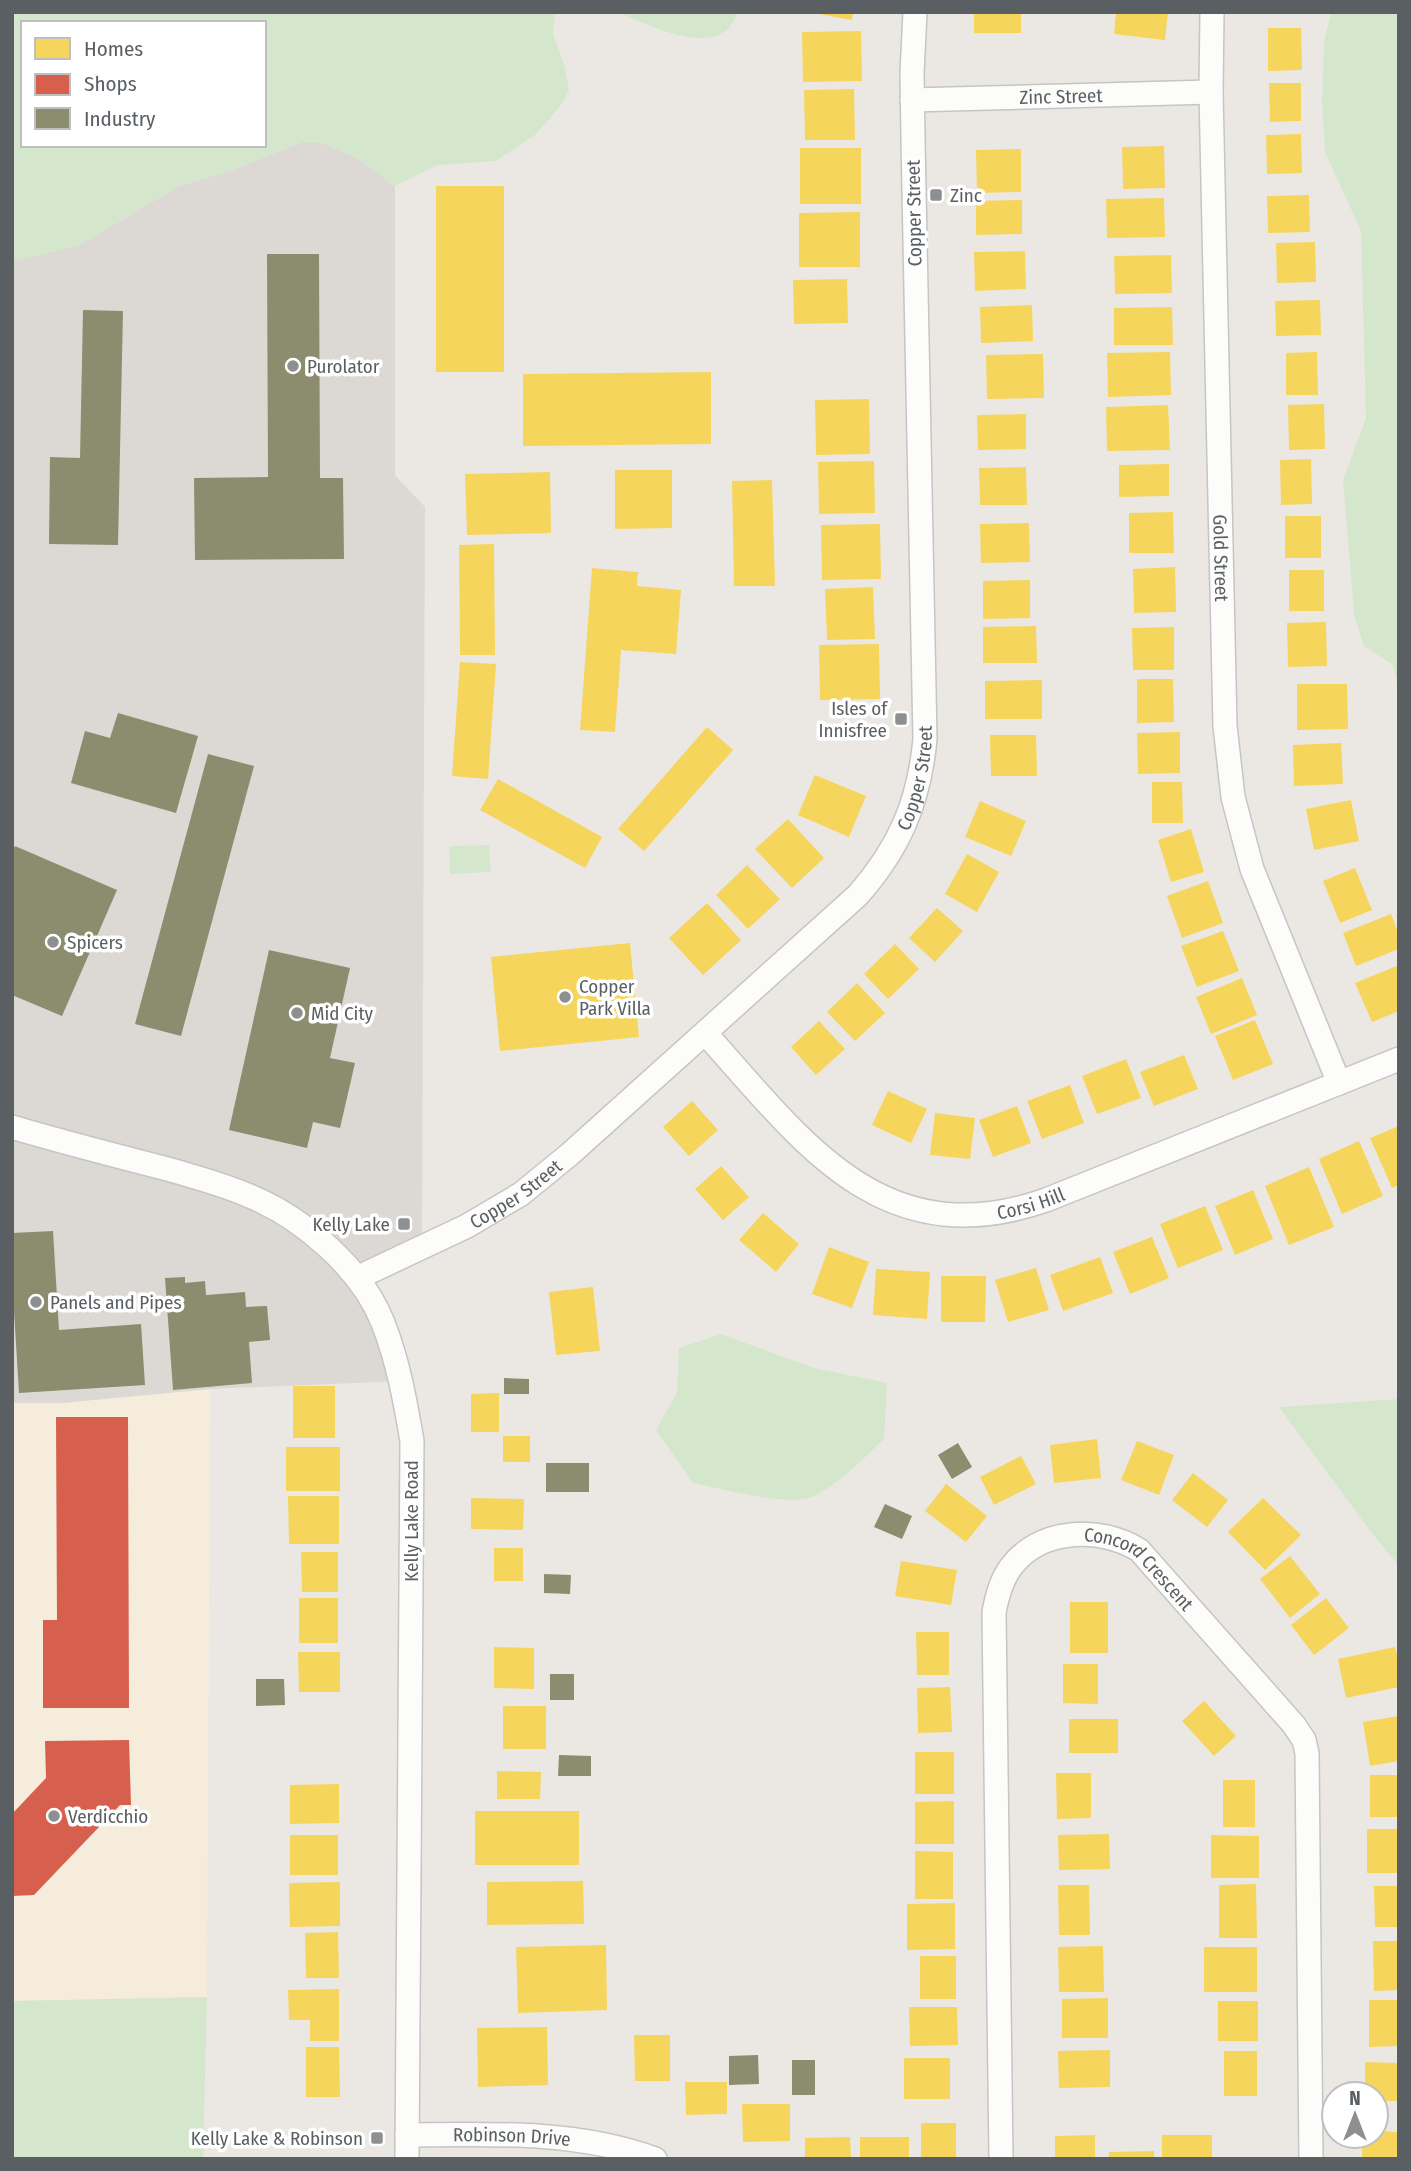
<svg xmlns="http://www.w3.org/2000/svg" width="1411" height="2171" font-family="'Fira Sans Condensed',sans-serif">
	<style>
		.commercial { fill: #f6ecdc }
		.industrial { fill: #dcd9d5 }
		.green { fill: #d4e7cd; fill-rule: evenodd }
		.homes { fill: #f6d55c }
		.shops { fill: #d6604d }
		.industry { fill: #8c8c6e }
		.lines { fill: none; stroke-linecap: round; stroke-linejoin: round }
		.minor-casing { stroke: #c6c5c5; stroke-width: 26 }
		.minor { stroke: #fcfcfb; stroke-width: 23 }
		.poi-dot { fill: #8d8f90; stroke: #fff; stroke-width: 2.5 }
		.labels { text-anchor: middle; dominant-baseline: central; stroke-width: 7; stroke-linejoin: round; paint-order: stroke }
		.street-label { font-size: 19px; fill: #5a5f63; stroke: #fff }
		.poi-label { font-size: 19px; fill: #5a5f63; stroke: #fff; text-anchor: start }
	</style>
	<rect width="100%" height="100%" fill="#ebe8e4"/>
	<!-- commercial -->
	<polygon class="commercial" points="210,1389 207,1997 12,2001 12,1403 62,1403"/>
	<!-- industrial -->
	<polygon class="industrial" points="302,142 322,143 358,158 395,186 395,475 425,507 422,1244 355,1278 401,1381 210,1389 62,1403 12,1403 12,261 79,245 179,186 232,170"/>
	<!-- green -->
	<g class="green">
		<path d="M 12,12 L 555,12 L 553,34 L 565,67 L 569,91 L 558,109 L 535,135 L 496,161 L 438,165 L 395,186 L 358,158 L 322,143 L 302,142 L 232,170 L 179,186 L 79,245 L 12,261 ZM 23,23 L 264,23 L 264,145 L 23,145 Z"/>
		<path d="M 617,12 L 738,12 C 719,64 652,25 617,12 Z"/>
		<polygon points="1331,12 1399,12 1399,690 1393,665 1364,646 1354,615 1343,480 1366,418 1361,231 1325,152 1322,101 1324,43"/>
		<polygon points="489,845 491,872 450,874 449,846"/>
		<path d="M 721,1334 L 814,1368 L 887,1383 L 884,1439 C 862,1460 839,1484 812,1497 C 791,1507 718,1488 693,1483 L 656,1430 L 677,1392 L 679,1348 Z"/>
		<polygon points="1399,1399 1399,1566 1368,1528 1279,1407"/>
		<polygon points="207,1997 203,2159 12,2159 12,2001"/>
	</g>
	<!-- homes -->
	<g class="homes">
		<polygon points="808,12 853,12 852,20"/>
		<rect x="974" y="12" width="47" height="21"/>
		<polygon points="1116,12 1168,12 1165,40 1114,34"/>
		<polygon points="1268,28 1301,28 1302,70 1268,71"/>
		<polygon points="861,31 862,81 803,82 802,32"/>
		<polygon points="1269,83 1301,83 1301,121 1270,122"/>
		<polygon points="854,89 855,140 805,140 804,90"/>
		<polygon points="1301,134 1302,173 1267,174 1266,135"/>
		<polygon points="1164,146 1165,188 1123,189 1122,147"/>
		<rect x="800" y="148" width="61" height="56"/>
		<polygon points="1021,149 1021,192 977,193 976,150"/>
		<rect x="436" y="186" width="68" height="186"/>
		<polygon points="1309,195 1310,232 1268,233 1267,196"/>
		<polygon points="1164,198 1165,237 1107,238 1106,199"/>
		<polygon points="1022,200 1022,234 976,235 976,201"/>
		<polygon points="860,212 860,267 799,267 799,213"/>
		<polygon points="1315,242 1316,282 1277,283 1276,243"/>
		<polygon points="1025,251 1026,289 975,291 974,252"/>
		<polygon points="1171,255 1172,293 1115,294 1114,256"/>
		<polygon points="847,279 848,323 794,324 793,280"/>
		<polygon points="1320,300 1321,335 1276,336 1275,301"/>
		<polygon points="1032,305 1033,341 981,343 980,307"/>
		<polygon points="1172,307 1173,345 1114,345 1114,308"/>
		<polygon points="1170,352 1171,395 1108,397 1107,353"/>
		<polygon points="1317,352 1318,395 1286,395 1286,353"/>
		<polygon points="1043,354 1044,398 987,399 986,355"/>
		<polygon points="711,372 711,444 523,446 523,374"/>
		<polygon points="869,399 870,454 816,455 815,400"/>
		<polygon points="1324,404 1325,449 1289,450 1288,405"/>
		<polygon points="1168,405 1170,450 1107,451 1106,407"/>
		<polygon points="1026,414 1026,449 978,450 977,415"/>
		<polygon points="1311,459 1312,504 1281,505 1280,460"/>
		<polygon points="874,461 875,513 819,514 818,462"/>
		<polygon points="1169,464 1169,496 1119,497 1119,465"/>
		<polygon points="1026,467 1027,505 980,505 979,468"/>
		<polygon points="615,470 672,470 672,528 615,529"/>
		<polygon points="550,472 551,533 467,535 465,474"/>
		<polygon points="772,480 775,586 734,586 732,481"/>
		<polygon points="1173,512 1174,553 1129,553 1129,513"/>
		<rect x="1285" y="516" width="36" height="42"/>
		<polygon points="1029,523 1030,562 981,563 980,524"/>
		<polygon points="880,524 881,579 822,580 821,525"/>
		<polygon points="494,544 495,655 460,655 459,545"/>
		<polygon points="1175,567 1176,612 1134,613 1133,569"/>
		<polygon points="592,568 638,572 637,586 681,590 676,654 621,650 615,732 580,730"/>
		<rect x="1289" y="570" width="35" height="41"/>
		<polygon points="1030,580 1030,618 983,619 983,581"/>
		<polygon points="873,587 875,639 827,640 825,589"/>
		<polygon points="1326,622 1327,666 1288,667 1287,623"/>
		<polygon points="1036,626 1037,663 983,663 983,627"/>
		<polygon points="1174,627 1174,670 1133,670 1132,628"/>
		<polygon points="879,644 880,699 820,700 819,645"/>
		<polygon points="460,662 496,664 488,779 452,776"/>
		<polygon points="1137,679 1173,679 1174,722 1137,723"/>
		<polygon points="1042,680 1042,719 985,719 985,681"/>
		<polygon points="1297,684 1347,684 1348,729 1297,730"/>
		<polygon points="707,727 733,750 644,851 618,829"/>
		<polygon points="1180,732 1180,773 1138,774 1137,733"/>
		<polygon points="990,735 1036,735 1037,776 991,776"/>
		<polygon points="1341,743 1343,784 1294,786 1293,745"/>
		<polygon points="815,775 866,796 849,837 798,815"/>
		<polygon points="498,779 602,837 585,868 480,810"/>
		<polygon points="1152,782 1182,782 1183,823 1152,823"/>
		<polygon points="1351,800 1359,841 1314,850 1306,809"/>
		<polygon points="980,801 1026,821 1011,856 965,837"/>
		<polygon points="788,819 824,858 792,888 755,849"/>
		<polygon points="1191,829 1204,872 1171,882 1158,840"/>
		<polygon points="967,854 999,872 977,912 945,894"/>
		<polygon points="747,865 780,899 748,929 716,895"/>
		<polygon points="1355,868 1372,910 1340,923 1323,881"/>
		<polygon points="1208,881 1223,923 1182,938 1167,896"/>
		<polygon points="707,903 741,940 703,975 669,938"/>
		<polygon points="937,908 963,931 935,962 909,938"/>
		<polygon points="1391,914 1399,935 1399,949 1356,966 1343,933"/>
		<polygon points="1223,931 1239,971 1197,987 1181,946"/>
		<polygon points="630,943 639,1037 500,1051 491,957"/>
		<polygon points="895,944 919,969 888,999 864,974"/>
		<polygon points="1399,965 1399,1011 1372,1022 1355,983"/>
		<polygon points="1242,978 1257,1015 1211,1034 1196,997"/>
		<polygon points="857,983 885,1013 855,1041 827,1012"/>
		<polygon points="1255,1020 1273,1064 1233,1080 1215,1036"/>
		<polygon points="819,1021 845,1049 816,1075 791,1047"/>
		<polygon points="1184,1055 1198,1089 1154,1106 1140,1072"/>
		<polygon points="1126,1059 1141,1098 1097,1114 1082,1076"/>
		<polygon points="1070,1085 1084,1123 1042,1139 1027,1101"/>
		<polygon points="888,1091 927,1109 911,1143 872,1125"/>
		<polygon points="692,1101 718,1130 689,1156 663,1127"/>
		<polygon points="1017,1106 1031,1143 993,1157 979,1120"/>
		<polygon points="935,1113 975,1118 970,1159 930,1155"/>
		<polygon points="1399,1126 1399,1185 1392,1188 1370,1138"/>
		<polygon points="1359,1141 1383,1196 1342,1214 1319,1159"/>
		<polygon points="721,1166 749,1197 723,1220 695,1189"/>
		<polygon points="1309,1167 1334,1227 1289,1245 1265,1186"/>
		<polygon points="1253,1190 1273,1239 1235,1255 1215,1206"/>
		<polygon points="1205,1206 1223,1250 1178,1268 1160,1224"/>
		<polygon points="763,1213 799,1244 776,1272 739,1240"/>
		<polygon points="1152,1237 1169,1278 1130,1294 1113,1252"/>
		<polygon points="829,1247 869,1262 852,1308 812,1294"/>
		<polygon points="1100,1257 1113,1293 1063,1311 1050,1275"/>
		<polygon points="1036,1268 1049,1310 1008,1322 995,1280"/>
		<polygon points="876,1269 930,1272 927,1319 873,1315"/>
		<polygon points="941,1276 986,1276 985,1322 941,1322"/>
		<polygon points="593,1287 600,1351 556,1355 549,1292"/>
		<rect x="293" y="1386" width="42" height="52"/>
		<polygon points="499,1393 499,1432 471,1432 471,1394"/>
		<rect x="503" y="1436" width="27" height="26"/>
		<polygon points="1097,1439 1101,1478 1054,1483 1050,1445"/>
		<polygon points="1137,1441 1174,1455 1159,1495 1121,1480"/>
		<rect x="286" y="1447" width="54" height="44"/>
		<polygon points="1021,1456 1036,1484 994,1505 980,1477"/>
		<polygon points="1193,1473 1228,1500 1207,1527 1172,1500"/>
		<polygon points="946,1484 987,1516 966,1542 925,1511"/>
		<polygon points="288,1496 339,1496 339,1544 289,1544"/>
		<polygon points="471,1498 524,1499 523,1530 471,1529"/>
		<polygon points="1263,1498 1301,1535 1265,1570 1228,1532"/>
		<rect x="494" y="1548" width="29" height="33"/>
		<polygon points="301,1552 338,1552 338,1592 302,1592"/>
		<polygon points="1290,1556 1320,1594 1290,1618 1260,1579"/>
		<polygon points="901,1561 957,1570 951,1605 895,1596"/>
		<rect x="299" y="1598" width="39" height="45"/>
		<polygon points="1326,1598 1349,1628 1314,1655 1291,1625"/>
		<rect x="1070" y="1602" width="38" height="51"/>
		<polygon points="916,1632 949,1632 949,1675 917,1675"/>
		<polygon points="494,1647 534,1648 534,1689 494,1688"/>
		<polygon points="1395,1647 1399,1662 1399,1687 1346,1698 1338,1659"/>
		<polygon points="298,1652 340,1652 340,1692 299,1692"/>
		<polygon points="1063,1664 1098,1664 1098,1704 1063,1703"/>
		<polygon points="950,1687 952,1732 918,1733 917,1688"/>
		<polygon points="1204,1701 1236,1736 1214,1756 1182,1721"/>
		<rect x="503" y="1706" width="43" height="43"/>
		<polygon points="1398,1716 1399,1761 1370,1766 1363,1722"/>
		<rect x="1069" y="1719" width="49" height="34"/>
		<rect x="915" y="1752" width="39" height="42"/>
		<polygon points="497,1771 541,1772 540,1799 497,1799"/>
		<polygon points="1056,1773 1091,1773 1091,1818 1057,1819"/>
		<rect x="1370" y="1775" width="29" height="42"/>
		<rect x="1223" y="1780" width="32" height="47"/>
		<polygon points="339,1784 339,1823 290,1824 290,1785"/>
		<polygon points="954,1801 954,1844 915,1844 915,1802"/>
		<rect x="475" y="1811" width="104" height="54"/>
		<rect x="1367" y="1829" width="32" height="44"/>
		<polygon points="1109,1834 1110,1869 1059,1870 1058,1835"/>
		<rect x="290" y="1835" width="48" height="40"/>
		<polygon points="1211,1835 1259,1836 1259,1878 1211,1878"/>
		<polygon points="915,1851 953,1852 953,1899 915,1899"/>
		<polygon points="583,1881 584,1924 487,1925 487,1882"/>
		<polygon points="340,1882 340,1926 290,1927 289,1883"/>
		<polygon points="1256,1884 1257,1938 1219,1938 1219,1885"/>
		<polygon points="1058,1885 1089,1885 1090,1935 1059,1935"/>
		<polygon points="1374,1886 1399,1886 1399,1927 1375,1927"/>
		<polygon points="955,1903 955,1949 907,1950 907,1904"/>
		<polygon points="338,1932 339,1978 306,1978 305,1933"/>
		<polygon points="1373,1941 1399,1941 1399,1990 1374,1991"/>
		<polygon points="606,1945 607,2010 518,2013 516,1947"/>
		<polygon points="1103,1946 1104,1992 1059,1992 1058,1947"/>
		<rect x="1204" y="1947" width="53" height="45"/>
		<rect x="920" y="1956" width="36" height="43"/>
		<polygon points="339,1989 339,2041 310,2041 310,2020 289,2020 288,1990"/>
		<polygon points="1108,1998 1108,2038 1062,2038 1062,1999"/>
		<polygon points="1369,2000 1399,2000 1399,2046 1369,2047"/>
		<rect x="1218" y="2001" width="40" height="40"/>
		<polygon points="909,2007 957,2007 958,2045 910,2046"/>
		<polygon points="547,2027 548,2085 478,2087 477,2028"/>
		<polygon points="634,2035 670,2035 670,2081 635,2081"/>
		<polygon points="306,2047 339,2047 340,2097 306,2097"/>
		<polygon points="1110,2050 1110,2087 1059,2088 1058,2051"/>
		<rect x="1224" y="2051" width="33" height="45"/>
		<rect x="904" y="2058" width="46" height="41"/>
		<polygon points="1365,2062 1399,2063 1399,2101 1376,2101 1376,2094 1365,2094"/>
		<polygon points="685,2082 727,2082 727,2114 686,2115"/>
		<polygon points="742,2104 790,2104 790,2141 743,2142"/>
		<rect x="921" y="2123" width="35" height="36"/>
		<polygon points="1376,2131 1399,2132 1399,2159 1362,2159 1362,2136 1376,2136"/>
		<polygon points="1095,2135 1095,2159 1055,2159 1055,2136"/>
		<rect x="1162" y="2135" width="50" height="24"/>
		<polygon points="850,2137 851,2159 805,2159 805,2138"/>
		<rect x="860" y="2137" width="49" height="22"/>
		<polygon points="1154,2151 1154,2159 1109,2159 1109,2152"/>
	</g>
	<!-- shops -->
	<g class="shops">
		<polygon points="56,1417 128,1417 129,1708 43,1708 43,1620 57,1620"/>
		<polygon points="129,1740 131,1805 120,1805 34,1895 12,1896 12,1814 46,1778 45,1741"/>
	</g>
	<!-- industry -->
	<g class="industry">
		<polygon points="267,254 319,254 320,478 343,478 344,559 195,560 194,478 268,477"/>
		<polygon points="83,310 123,311 118,545 49,544 50,457 80,458"/>
		<polygon points="118,713 198,736 176,813 71,783 85,731 110,738"/>
		<polygon points="208,754 254,766 181,1036 135,1024"/>
		<polygon points="15,846 117,890 62,1016 12,995 12,852"/>
		<polygon points="269,950 350,968 330,1058 355,1063 340,1128 313,1122 307,1148 229,1130"/>
		<polygon points="53,1231 59,1330 141,1324 145,1385 19,1393 12,1279 12,1233"/>
		<polygon points="185,1277 185,1283 205,1281 206,1295 245,1292 246,1307 267,1306 270,1340 249,1342 252,1383 173,1390 165,1278"/>
		<polygon points="504,1378 529,1379 529,1394 504,1394"/>
		<polygon points="958,1443 972,1467 952,1479 938,1455"/>
		<rect x="546" y="1463" width="43" height="29"/>
		<polygon points="885,1504 912,1516 902,1539 874,1527"/>
		<polygon points="544,1574 571,1575 570,1594 544,1593"/>
		<rect x="550" y="1674" width="24" height="26"/>
		<polygon points="256,1679 284,1679 285,1705 256,1706"/>
		<polygon points="559,1755 591,1756 591,1776 558,1776"/>
		<polygon points="758,2055 759,2084 729,2085 729,2056"/>
		<rect x="792" y="2060" width="23" height="35"/>
	</g>
	<g class="lines">
		<defs>
			<g id="minor">
				<path id="s1" d="M 1212,12 L 1211,92 L 1225,726 L 1233,797 L 1252,869 L 1339,1083"/>
				<path id="s2" d="M 912,100 L 1211,92"/>
				<path id="s3" d="M 706,1034 C 803,1142 882,1257 1046,1200 L 1399,1059"/>
				<path d="M 12,1127 C 65,1143 118,1156 171,1170 C 198,1178 226,1185 252,1197 C 304,1219 362,1269 383,1323 C 398,1361 405,1400 412,1441 L 407,2159"/>
				<path id="s4" d="M 357,1278 L 467,1226 L 521,1194 L 570,1154 L 858,895 C 900,847 919,802 925,739 L 913,140 L 912,73 L 915,12"/>
				<path id="s5" d="M 407,2135 C 489,2134 577,2130 655,2159"/>
				<path id="s6" d="M 1001,2159 L 994,1612 C 997,1597 1001,1580 1011,1567 C 1040,1528 1100,1526 1139,1550 L 1294,1725 L 1304,1740 L 1307,1753 L 1311,2159"/>
			</g>
		</defs>
		<!-- minor casing -->
		<use href="#minor" class="minor-casing"/>
		<!-- minor -->
		<use href="#minor" class="minor"/>
	</g>
	<!-- markers -->
	<g class="poi-dot">
		<rect x="929" y="188" width="14" height="14" rx="3.5"/>
		<circle cx="293" cy="366" r="7"/>
		<rect x="894" y="712" width="14" height="14" rx="3.5"/>
		<circle cx="53" cy="942" r="7"/>
		<circle cx="565" cy="997" r="7"/>
		<circle cx="297" cy="1013" r="7"/>
		<rect x="397" y="1217" width="14" height="14" rx="3.5"/>
		<circle cx="36" cy="1302" r="7"/>
		<circle cx="54" cy="1816" r="7"/>
		<rect x="370" y="2131" width="14" height="14" rx="3.5"/>
	</g>
	<g class="labels">
		<!-- street labels -->
		<g class="street-label">
			<text stroke="none"><textPath href="#s2" startOffset="149">Zinc Street</textPath></text>
			<text transform="translate(914 213) rotate(-91)">Copper Street</text>
			<text stroke="none"><textPath href="#s1" startOffset="546">Gold Street</textPath></text>
			<text stroke="none"><textPath href="#s4" startOffset="768">Copper Street</textPath></text>
			<text stroke="none"><textPath href="#s4" startOffset="180">Copper Street</textPath></text>
			<text stroke="none"><textPath href="#s3" startOffset="394">Corsi Hill</textPath></text>
			<text transform="translate(411 1521) rotate(-90)">Kelly Lake Road</text>
			<text stroke="none"><textPath href="#s6" startOffset="746">Concord Crescent</textPath></text>
			<text stroke="none"><textPath href="#s5" startOffset="105">Robinson Drive</textPath></text>
		</g>
		<!-- poi labels -->
		<g class="poi-label">
			<text x="950" y="195">Zinc</text>
			<text x="307" y="366">Purolator</text>
			<text x="887" y="708" text-anchor="end">Isles of<tspan x="887" dy="22">Innisfree</tspan></text>
			<text x="67" y="942">Spicers</text>
			<text x="579" y="986">Copper<tspan x="579" dy="22">Park Villa</tspan></text>
			<text x="311" y="1013">Mid City</text>
			<text x="390" y="1224" text-anchor="end">Kelly Lake</text>
			<text x="50" y="1302">Panels and Pipes</text>
			<text x="68" y="1816">Verdicchio</text>
			<text x="363" y="2138" text-anchor="end">Kelly Lake &amp; Robinson</text>
		</g>
	</g>
	<!-- border -->
	<rect width="1411" height="2171" fill="none" stroke="#5a5f63" stroke-width="28"/>
	<!-- legend -->
	<rect x="21" y="21" width="245" height="126" fill="#ffffff" stroke="#bdbfc1" stroke-width="2"/>
	<rect x="35" y="38" width="35" height="21" fill="#f6d55c" stroke="#bdbfc1" stroke-width="2"/>
	<text x="84" y="56" font-size="21" fill="#5a5f63">Homes</text>
	<rect x="35" y="74" width="35" height="21" fill="#d6604d" stroke="#bdbfc1" stroke-width="2"/>
	<text x="84" y="91" font-size="21" fill="#5a5f63">Shops</text>
	<rect x="35" y="108" width="35" height="21" fill="#8c8c6e" stroke="#bdbfc1" stroke-width="2"/>
	<text x="84" y="126" font-size="21" fill="#5a5f63">Industry</text>
	<!-- north arrow -->
	<g transform="translate(1355 2115)"><circle r="33" fill="#ffffff" stroke="#bdbfc1" stroke-width="2"/>
	<path d="M0-5L12 26L0 18L-12 26Z" fill="#8d8f90"/>
	<text y="-10" font-size="19" font-weight="bold" text-anchor="middle" fill="#5a5f63">N</text>
	</g>
</svg>
